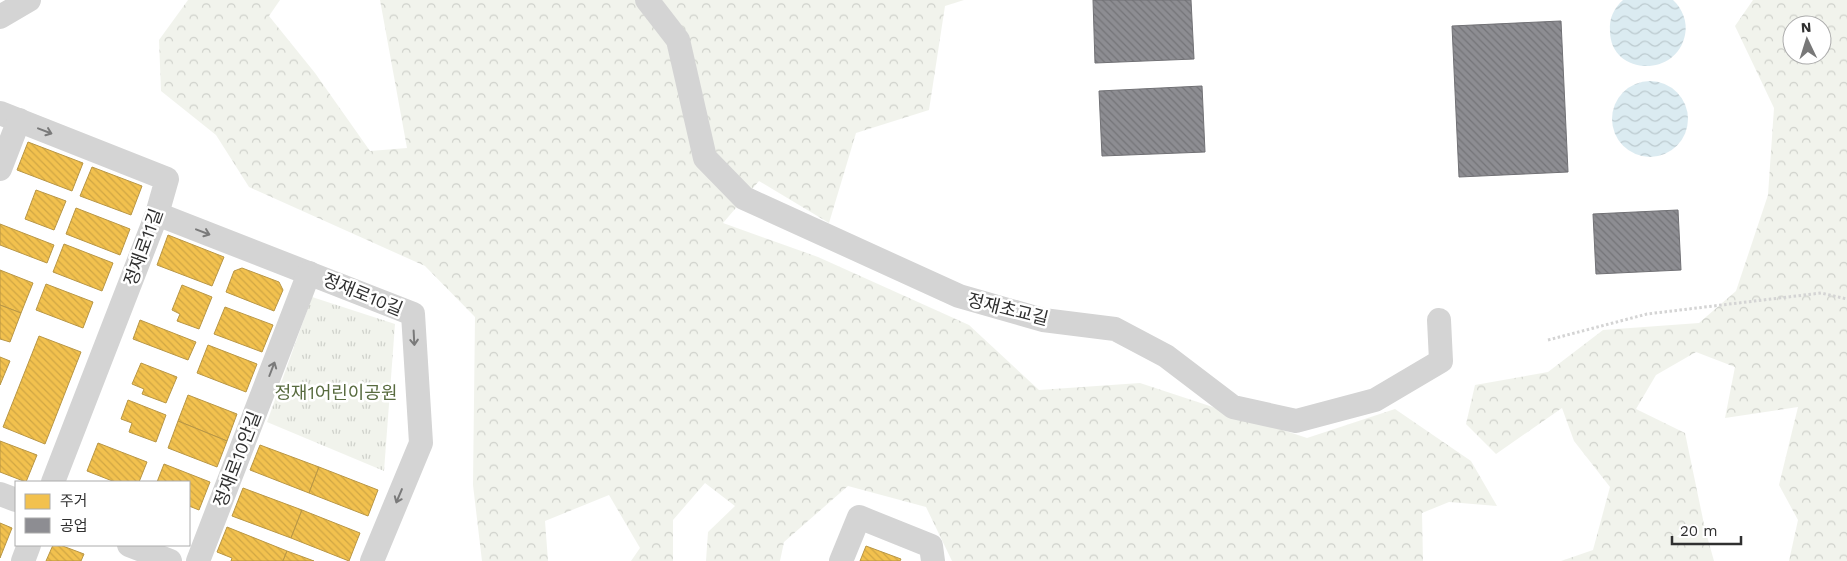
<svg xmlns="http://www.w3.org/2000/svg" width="1847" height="561" font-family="'Work Sans','Noto Sans KR',sans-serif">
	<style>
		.forest { fill: url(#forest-crowns); fill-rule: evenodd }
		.park { fill: url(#park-tufts) }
		.water { fill: url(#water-waves) }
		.homes { fill: url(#homes-back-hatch); stroke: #b89645 }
		.industry { fill: url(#industry-back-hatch); stroke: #717175 }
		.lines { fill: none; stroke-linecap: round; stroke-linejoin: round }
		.path { stroke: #d4d4d4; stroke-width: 3; stroke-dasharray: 2.5 2.5; stroke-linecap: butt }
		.minor { stroke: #d4d4d4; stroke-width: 24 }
		.oneway { stroke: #7a7a7a }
		.labels { text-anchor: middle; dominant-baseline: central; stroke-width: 5; stroke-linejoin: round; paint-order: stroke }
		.street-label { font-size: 18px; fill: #303030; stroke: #fff }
		.park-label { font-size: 18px; fill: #586b3f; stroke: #fff }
	</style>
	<defs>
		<pattern id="forest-crowns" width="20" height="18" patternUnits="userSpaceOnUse" patternTransform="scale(1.25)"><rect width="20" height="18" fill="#f1f3ec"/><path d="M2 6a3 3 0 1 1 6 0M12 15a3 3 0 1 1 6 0" fill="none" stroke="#cfd1cb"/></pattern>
		<pattern id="park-tufts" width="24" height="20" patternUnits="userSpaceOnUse" patternTransform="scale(1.25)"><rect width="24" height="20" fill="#f1f3ec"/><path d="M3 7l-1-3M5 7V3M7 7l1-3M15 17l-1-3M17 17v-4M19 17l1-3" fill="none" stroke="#cfd1cb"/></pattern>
		<pattern id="water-waves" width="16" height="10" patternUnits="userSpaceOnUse" patternTransform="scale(1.25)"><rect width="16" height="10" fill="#dbebf1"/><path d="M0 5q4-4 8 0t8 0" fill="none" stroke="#bccacf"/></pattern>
		<pattern id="homes-back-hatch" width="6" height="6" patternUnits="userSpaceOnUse" patternTransform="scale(1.25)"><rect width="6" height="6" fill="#f2c14e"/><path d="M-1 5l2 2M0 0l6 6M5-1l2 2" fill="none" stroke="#d0a644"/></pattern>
		<pattern id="industry-back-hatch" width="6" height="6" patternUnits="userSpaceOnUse" patternTransform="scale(1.25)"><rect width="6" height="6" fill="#8d8d92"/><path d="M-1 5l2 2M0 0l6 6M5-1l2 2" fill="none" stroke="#747478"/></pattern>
	</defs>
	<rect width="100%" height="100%" fill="#fff"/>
	<!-- forest -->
	<g class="forest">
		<polygon points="188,0 280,0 269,16 315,73 370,151 407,148 380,0 964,0 945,6 929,110 856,133 829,223 759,181 723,223 818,257 969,325 1039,390 1140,383 1307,438 1395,409 1471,461 1497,506 1449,502 1422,513 1423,561 952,561 926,507 848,486 784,542 780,561 706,561 708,532 735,506 705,483 673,520 673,561 631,561 640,548 609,495 545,521 548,561 482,561 473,485 475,317 425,266 249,187 216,135 161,91 159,40"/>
		<path d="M 1753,0 L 1847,0 L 1847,561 L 1789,561 L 1798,520 L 1779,485 L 1798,407 L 1725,418 L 1735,367 L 1696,352 L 1656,375 L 1636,409 L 1685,433 L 1705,529 L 1714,561 L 1561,561 L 1593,550 L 1610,487 L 1574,441 L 1562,408 L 1496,454 L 1466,424 L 1475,385 L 1548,372 L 1603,330 L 1699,323 L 1736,291 L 1768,195 L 1774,108 L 1735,26 ZM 1792,25 L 1822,25 L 1822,55 L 1792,55 Z"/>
	</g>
	<!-- park -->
	<polygon class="park" points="312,297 395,324 384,471 267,422"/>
	<!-- water -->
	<g class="water">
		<path d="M 1623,0 L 1673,0 C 1682,8 1688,22 1685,35 C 1676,79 1610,75 1610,31 C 1609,18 1614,8 1623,0 Z"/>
		<circle cx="1650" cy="119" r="38"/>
	</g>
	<!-- homes -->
	<g class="homes">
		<polygon points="28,142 83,163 72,191 17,170"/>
		<polygon points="92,167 142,186 131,215 80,196"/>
		<polygon points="36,190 66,201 54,230 25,219"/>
		<polygon points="76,208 130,229 120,255 66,234"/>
		<polygon points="0,224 54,245 47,263 0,245"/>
		<polygon points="168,235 224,257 212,286 157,265"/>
		<polygon points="64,244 113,263 102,291 53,272"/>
		<polygon points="242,268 279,282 283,290 274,311 226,292 234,271"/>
		<polygon points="0,270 33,283 21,313 0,305"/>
		<polygon points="46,284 93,302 83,328 36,310"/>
		<polygon points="182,285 212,297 199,329 177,321 180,314 172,310"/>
		<polygon points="0,305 21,313 10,342 0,339"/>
		<polygon points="225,307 273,325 262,352 214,334"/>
		<polygon points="140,320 196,342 188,360 133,339"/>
		<polygon points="39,336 81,352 45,444 3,427"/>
		<polygon points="208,345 257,364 246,392 197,373"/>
		<polygon points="0,357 10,361 0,385"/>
		<polygon points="141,363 177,377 166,403 142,394 144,389 132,384"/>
		<polygon points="188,395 237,414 227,441 178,421"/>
		<polygon points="128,400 166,415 156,442 129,432 132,423 121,419"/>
		<polygon points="178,421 227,441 217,467 168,448"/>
		<polygon points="0,441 37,455 26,482 0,472"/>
		<polygon points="98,443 147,462 139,482 115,482 87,471"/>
		<polygon points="260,445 319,467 309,493 250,470"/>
		<polygon points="164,464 210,482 199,510 189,506 189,482 157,482"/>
		<polygon points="319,467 378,490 368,516 309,493"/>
		<polygon points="243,488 302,510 291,538 232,516"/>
		<polygon points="302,510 360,533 349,561 291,538"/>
		<polygon points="0,523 12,528 0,558"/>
		<polygon points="227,527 287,551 283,561 231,561 232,558 217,552"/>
		<polygon points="53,545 60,545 84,554 81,561 46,561"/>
		<polygon points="866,546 901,559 900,561 860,561"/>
		<polygon points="287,551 314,561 283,561"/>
	</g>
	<!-- industry -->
	<g class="industry">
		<polygon points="1093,0 1191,0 1194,59 1095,63"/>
		<polygon points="1561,21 1568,172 1459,177 1452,26"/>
		<polygon points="1202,86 1205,152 1102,156 1099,91"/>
		<polygon points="1678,210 1681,270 1596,274 1593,214"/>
	</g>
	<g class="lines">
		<!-- path -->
		<polyline class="path" points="1548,340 1647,314 1821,293 1847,299"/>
		<!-- minor -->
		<g class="minor">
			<polyline points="647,0 678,40 705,158 744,198 959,296 1043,320 1115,329 1166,356 1233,407 1296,421 1375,400 1441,361 1439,320"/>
			<polyline points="0,17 29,0"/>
			<polyline points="0,113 167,179 157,214 53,482"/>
			<polyline points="0,169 19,120"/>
			<polyline points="157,214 413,314 421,443 372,561"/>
			<polyline points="0,494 16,500"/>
			<polyline points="129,545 170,561"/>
			<polyline points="23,561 29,545"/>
			<polyline points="198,561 309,273"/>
			<polyline points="841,561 859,517 931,546 933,561"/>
		</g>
	</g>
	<!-- one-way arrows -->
	<defs><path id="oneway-shaft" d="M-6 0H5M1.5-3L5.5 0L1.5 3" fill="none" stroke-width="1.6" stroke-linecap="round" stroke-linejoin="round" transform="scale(1.25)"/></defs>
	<g class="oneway">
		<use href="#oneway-shaft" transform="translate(45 131) rotate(21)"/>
		<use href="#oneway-shaft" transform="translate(203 232) rotate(21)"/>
		<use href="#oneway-shaft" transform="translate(414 338) rotate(87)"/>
		<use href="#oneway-shaft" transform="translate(272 369) rotate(-69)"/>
		<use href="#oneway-shaft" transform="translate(399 496) rotate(113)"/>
	</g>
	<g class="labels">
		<!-- street labels -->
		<g class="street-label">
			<text transform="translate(143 247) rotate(-70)">정재로11길</text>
			<text transform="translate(363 294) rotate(22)">정재로10길</text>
			<text transform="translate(1008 309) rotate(14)">정재초교길</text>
			<text transform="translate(237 459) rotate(-69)">정재로10안길</text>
		</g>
		<!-- park labels -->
		<g class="park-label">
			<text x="336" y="392">정재1어린이공원</text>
		</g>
	</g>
	<!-- legend -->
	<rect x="15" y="481" width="175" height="65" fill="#ffffff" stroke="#acacac"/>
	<rect x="25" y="494" width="25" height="15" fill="#f2c14e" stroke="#acacac"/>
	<text x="60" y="506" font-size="15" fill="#303030">주거</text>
	<rect x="25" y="518" width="25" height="15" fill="#8d8d92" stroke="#acacac"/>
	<text x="60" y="531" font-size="15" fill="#303030">공업</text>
	<!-- north arrow -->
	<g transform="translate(1807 40) rotate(356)"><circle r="24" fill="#ffffff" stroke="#acacac"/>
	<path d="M0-4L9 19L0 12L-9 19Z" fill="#787878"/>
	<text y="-8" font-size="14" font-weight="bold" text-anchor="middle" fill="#303030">N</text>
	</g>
	<!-- scale -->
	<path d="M1672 536v8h69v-8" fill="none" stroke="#303030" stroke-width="2.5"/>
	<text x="1680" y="536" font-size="15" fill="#303030" stroke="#ffffff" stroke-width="4" paint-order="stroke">20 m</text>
</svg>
